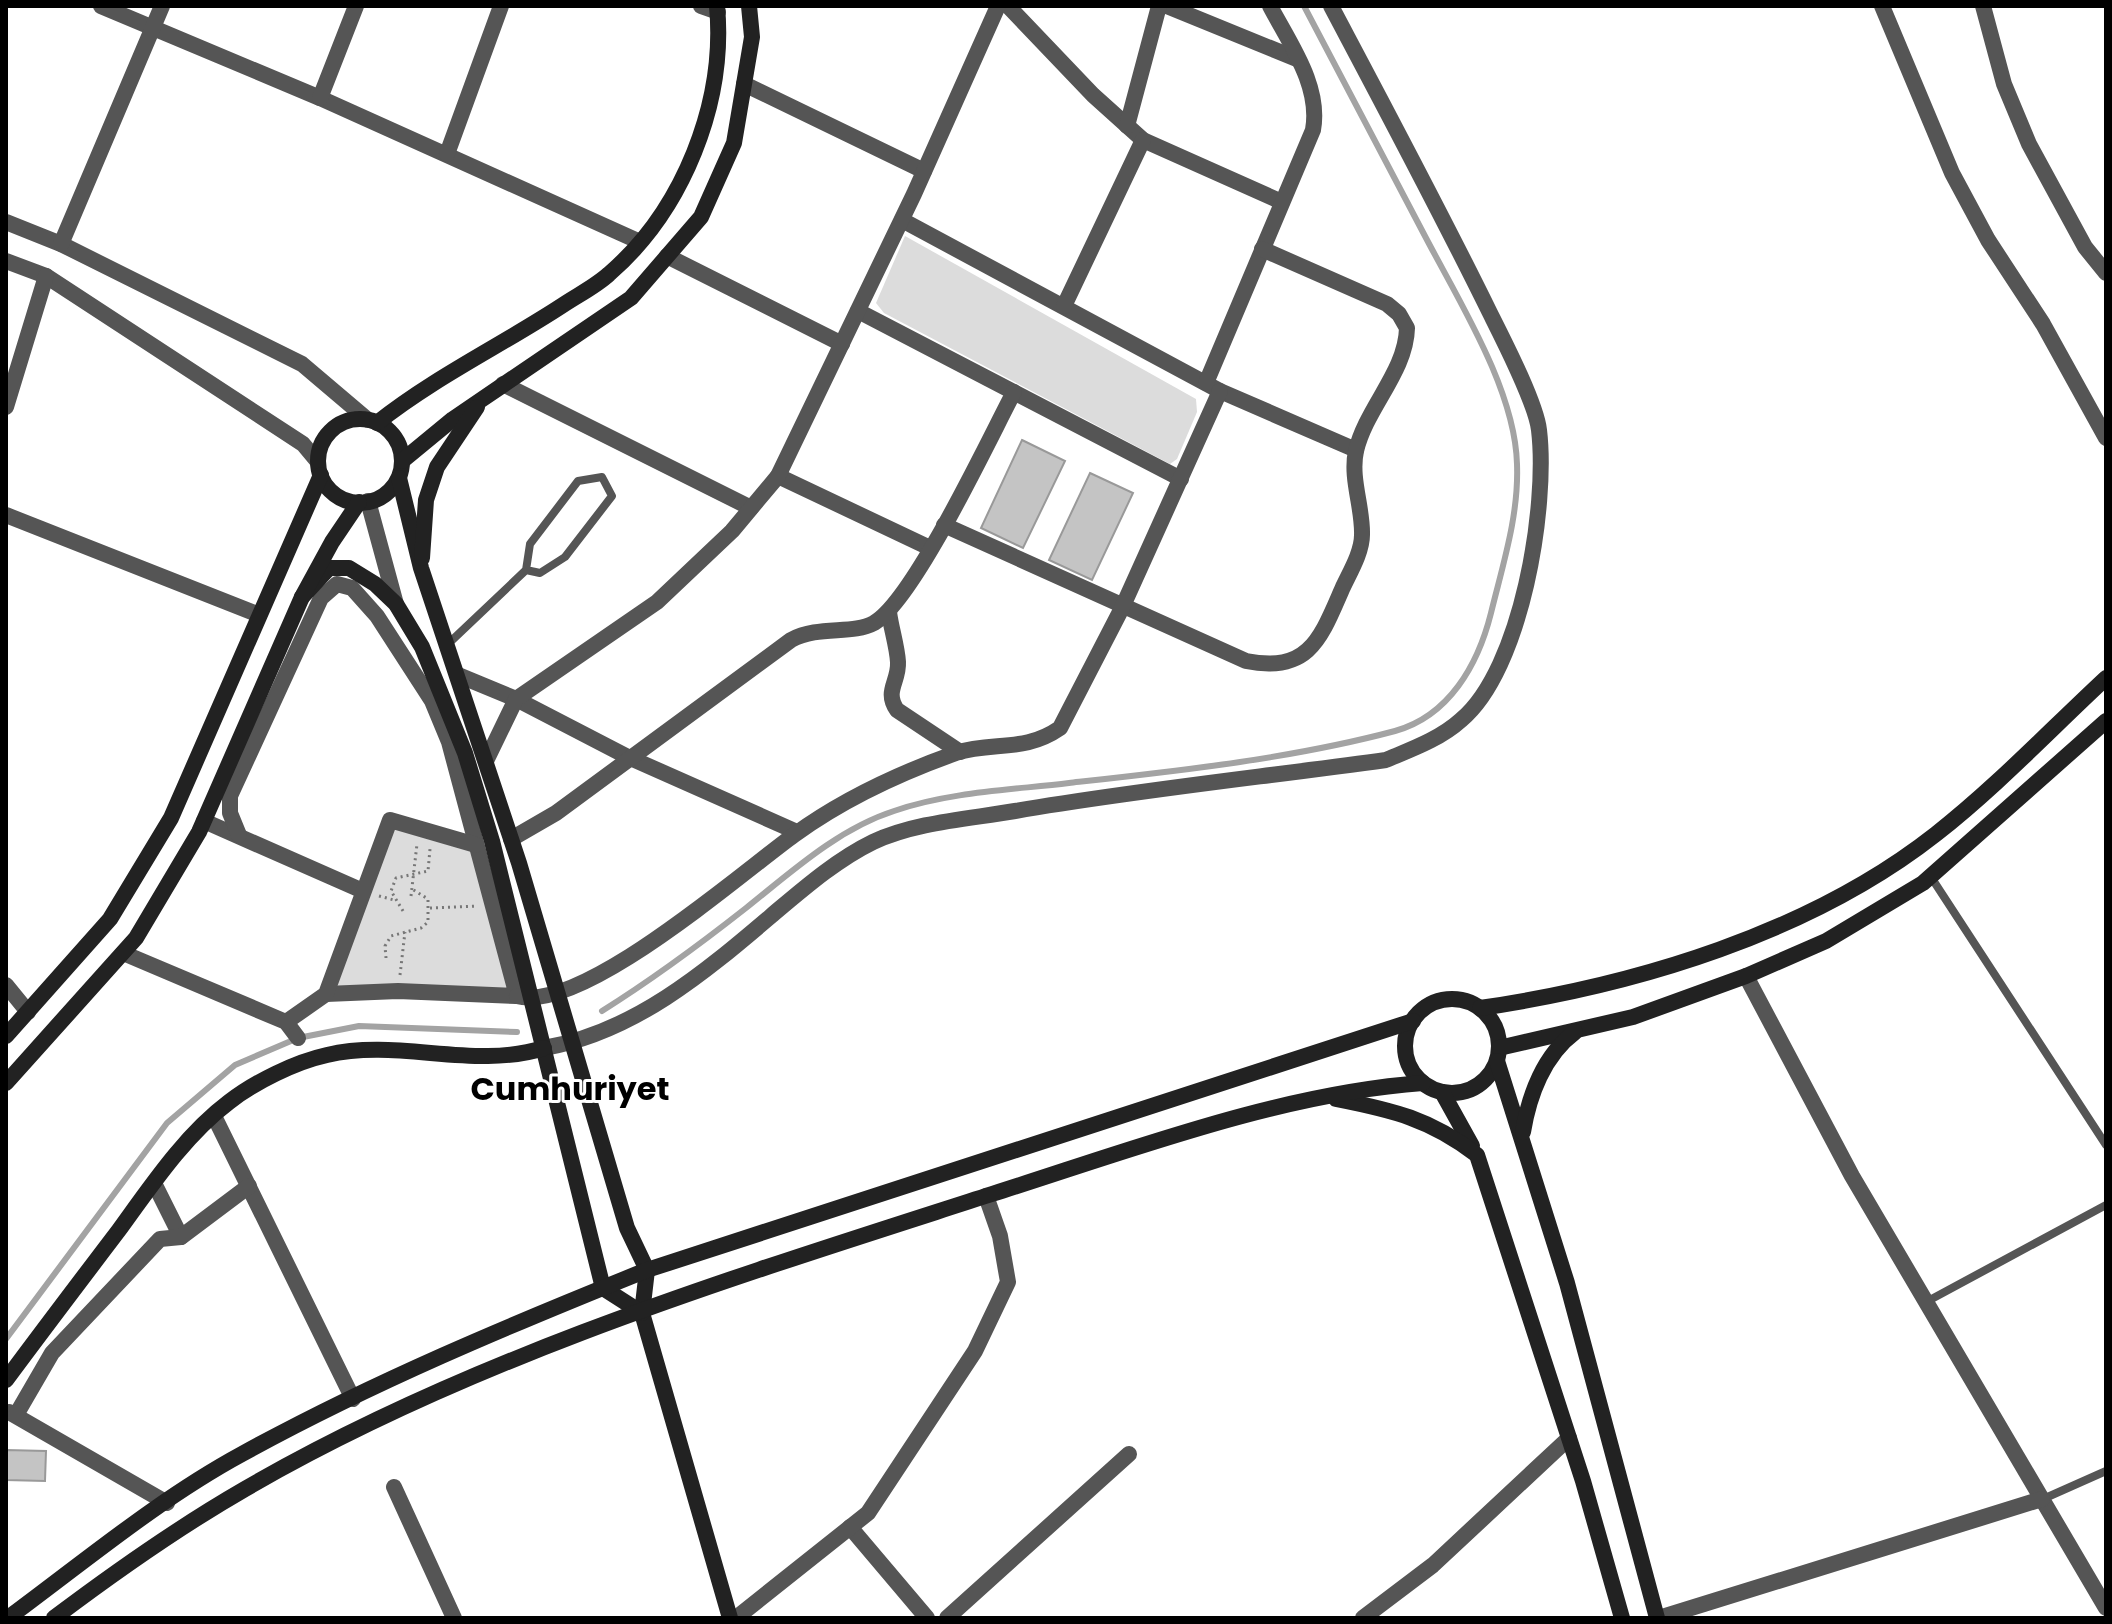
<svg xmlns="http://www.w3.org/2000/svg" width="2112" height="1624" font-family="Poppins,sans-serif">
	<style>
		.green { fill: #dcdcdc }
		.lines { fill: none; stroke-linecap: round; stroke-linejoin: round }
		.stream { stroke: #a3a3a3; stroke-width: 6 }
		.building { fill: #c4c4c4; stroke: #999; stroke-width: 2 }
		.path { stroke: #777; stroke-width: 3; stroke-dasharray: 2 4; stroke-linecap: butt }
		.lane { stroke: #555; stroke-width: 8 }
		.street { stroke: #555; stroke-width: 16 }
		.secondary { stroke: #222; stroke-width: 16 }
		.labels { text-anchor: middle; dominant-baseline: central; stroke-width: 6; stroke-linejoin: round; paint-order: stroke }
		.district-label { font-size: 32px; font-weight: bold; fill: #000; stroke: #fff }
	</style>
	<rect width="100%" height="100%" fill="#fff"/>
	<!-- green -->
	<g class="green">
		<polygon points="905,236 1196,399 1197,412 1177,459 1170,464 884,313 876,303"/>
		<polygon points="393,823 474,846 513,992 332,990"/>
	</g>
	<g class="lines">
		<!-- stream -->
		<g class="stream">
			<path d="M 602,1011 C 653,979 699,945 746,908 C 791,872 838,829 894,811 C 949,792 1011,790 1069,783 C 1177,771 1290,759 1395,731 C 1449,716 1478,665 1491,613 C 1503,564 1519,515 1517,464 C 1515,390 1460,303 1426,238 C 1385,161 1345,83 1304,6"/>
			<polyline points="6,1339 167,1123 235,1065 298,1038 359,1026 517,1032"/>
		</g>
	</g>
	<!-- building -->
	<g class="building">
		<polygon points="1022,440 1065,461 1023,548 981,528"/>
		<polygon points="1090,473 1133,493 1092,580 1049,560"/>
		<polygon points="6,1450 46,1451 45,1481 6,1480"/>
	</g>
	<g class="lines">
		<!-- path -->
		<g class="path">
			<polyline points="379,896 394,900"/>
			<polyline points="411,896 417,844"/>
			<polyline points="430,908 477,906"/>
			<polyline points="403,911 391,891 396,878 428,871 430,849"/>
			<polyline points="386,958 385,946 391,936 421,928 428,922 428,899 412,889"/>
			<polyline points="400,975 405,932"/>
		</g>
		<!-- lane -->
		<g class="lane">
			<polyline points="448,644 526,570 530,544 578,481 602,477 612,496 565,557 540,573 526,570"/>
			<polyline points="1931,877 2106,1145"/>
			<polyline points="1926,1302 2106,1205"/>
			<polyline points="2043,1499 2106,1471"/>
		</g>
		<!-- street -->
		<g class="street">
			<polyline points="101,6 320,98 638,241"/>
			<polyline points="701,6 718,12"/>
			<polyline points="1008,6 1093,95 1143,140 1282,202"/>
			<polyline points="1167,6 1297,59"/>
			<polyline points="1882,6 1952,173 1988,240 2043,324 2106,438"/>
			<polyline points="1983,6 2004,84 2029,144 2085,247 2106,273"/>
			<polyline points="744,84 924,171"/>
			<polyline points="320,98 356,6"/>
			<polyline points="1127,126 1159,6"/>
			<polyline points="447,154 501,6"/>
			<polyline points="902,220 1220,391 1356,450"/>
			<polyline points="6,222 61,244 302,364 368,420"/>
			<polyline points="61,244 162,6"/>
			<polyline points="667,256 842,344"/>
			<polyline points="6,261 46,276 303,444 318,462"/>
			<polyline points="1064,306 1143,140"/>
			<polyline points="858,311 1181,479"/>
			<path d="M 1206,383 L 1313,130 C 1321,86 1290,44 1270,6"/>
			<polyline points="503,384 751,508"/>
			<polyline points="6,407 46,276"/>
			<polyline points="778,476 930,548"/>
			<polyline points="368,501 396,604"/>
			<polyline points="6,515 257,614"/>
			<path d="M 944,525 L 1246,661 C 1310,674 1321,637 1343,587 C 1350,572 1362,552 1362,535 C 1363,508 1350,478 1356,451 C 1366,408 1406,372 1407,328 L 1399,314 L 1387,304 L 1262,249"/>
			<path d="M 889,612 C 891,628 897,646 898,662 C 899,682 884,691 897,710 L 960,752"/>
			<polyline points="458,675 516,699 628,757 797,832"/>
			<polyline points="486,761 516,699 657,602 732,531 778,476 914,194 998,6"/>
			<polyline points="204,821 363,891"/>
			<polyline points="239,835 230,813 230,796 321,598 337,584 352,588 377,616 432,701 449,742 517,996 398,991 326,994"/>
			<path d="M 511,839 L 556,813 L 791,640 C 819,625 852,635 874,623 C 914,600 989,439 1014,392"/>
			<polyline points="123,953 286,1022 298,1038"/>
			<polyline points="1746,976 1852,1176 2106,1608"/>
			<polyline points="6,985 28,1012"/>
			<path d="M 517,996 C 581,1014 740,874 794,835 C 842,800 900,773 956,753 C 993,741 1024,753 1060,728 L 1122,608 L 1220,391"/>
			<polyline points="286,1022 326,994 390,820 476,845"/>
			<path d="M 544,1048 C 633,1033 704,973 771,916 C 802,890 836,860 873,842 C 916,822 969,819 1015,811 C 1138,790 1263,777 1386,760 C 1412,749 1440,739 1461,720 C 1522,669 1548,506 1539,430 C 1536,403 1503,339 1490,313 C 1439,209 1385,108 1331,6"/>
			<polyline points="214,1116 353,1399"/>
			<polyline points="154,1183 181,1237"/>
			<polyline points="9,1412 167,1503"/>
			<polyline points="16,1415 52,1353 160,1239 181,1237 249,1186"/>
			<polyline points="394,1487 454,1618"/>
			<polyline points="850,1527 927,1618"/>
			<polyline points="736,1618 868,1513 975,1351 1008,1282 1000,1236 986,1196"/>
			<polyline points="947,1618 1129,1454"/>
			<polyline points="1363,1618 1433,1565 1569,1438"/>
			<polyline points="1659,1618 2042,1499"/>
		</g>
		<!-- secondary -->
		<g class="secondary">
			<circle cx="360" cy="461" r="42"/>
			<path d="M 377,423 C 435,377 502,345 563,305 C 578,295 596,286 609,274 C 683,210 726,103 717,6"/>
			<polyline points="402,461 453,419 631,298 701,217 734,143 752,37 749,6"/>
			<polyline points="399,478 421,568 519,863 627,1228 647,1270 642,1313 730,1618"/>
			<polyline points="422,558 426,500 437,467 477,407"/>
			<polyline points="302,597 329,568 349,568 375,584 396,604 422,647 465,753 492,841 603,1288 642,1313"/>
			<circle cx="1452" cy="1046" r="47"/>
			<path d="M 1480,1008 C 1637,985 1810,933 1936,834 C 1996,787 2050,730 2106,678"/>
			<polyline points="6,1036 110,919 171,818 321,475"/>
			<polyline points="1499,1048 1633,1017 1746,976 1826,941 1923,883 2106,721"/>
			<polyline points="1497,1061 1567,1283 1657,1618"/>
			<polyline points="6,1083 136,938 199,832 302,597 332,542 359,502"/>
			<polyline points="1442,1092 1472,1146"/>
			<path d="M 1336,1099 C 1392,1110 1431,1119 1477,1155 L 1583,1481 L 1622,1618"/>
			<path d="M 1523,1132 C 1529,1095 1544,1055 1575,1032"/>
			<path d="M 6,1380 C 43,1330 81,1280 119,1230 C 151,1186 185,1135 229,1102 C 255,1082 295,1062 327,1055 C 398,1038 474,1070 544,1048"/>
			<path d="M 8,1618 C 84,1562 159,1499 242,1454 C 371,1383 510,1325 647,1270 L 1413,1021"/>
			<path d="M 54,1618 C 115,1572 179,1527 245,1489 C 474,1356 741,1275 992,1194 C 1128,1151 1281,1093 1423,1083"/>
		</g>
	</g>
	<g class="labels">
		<!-- district labels -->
		<g class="district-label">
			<text x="570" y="1088">Cumhuriyet</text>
		</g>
	</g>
	<!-- border -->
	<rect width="2112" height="1624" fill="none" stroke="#000000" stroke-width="16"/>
</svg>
